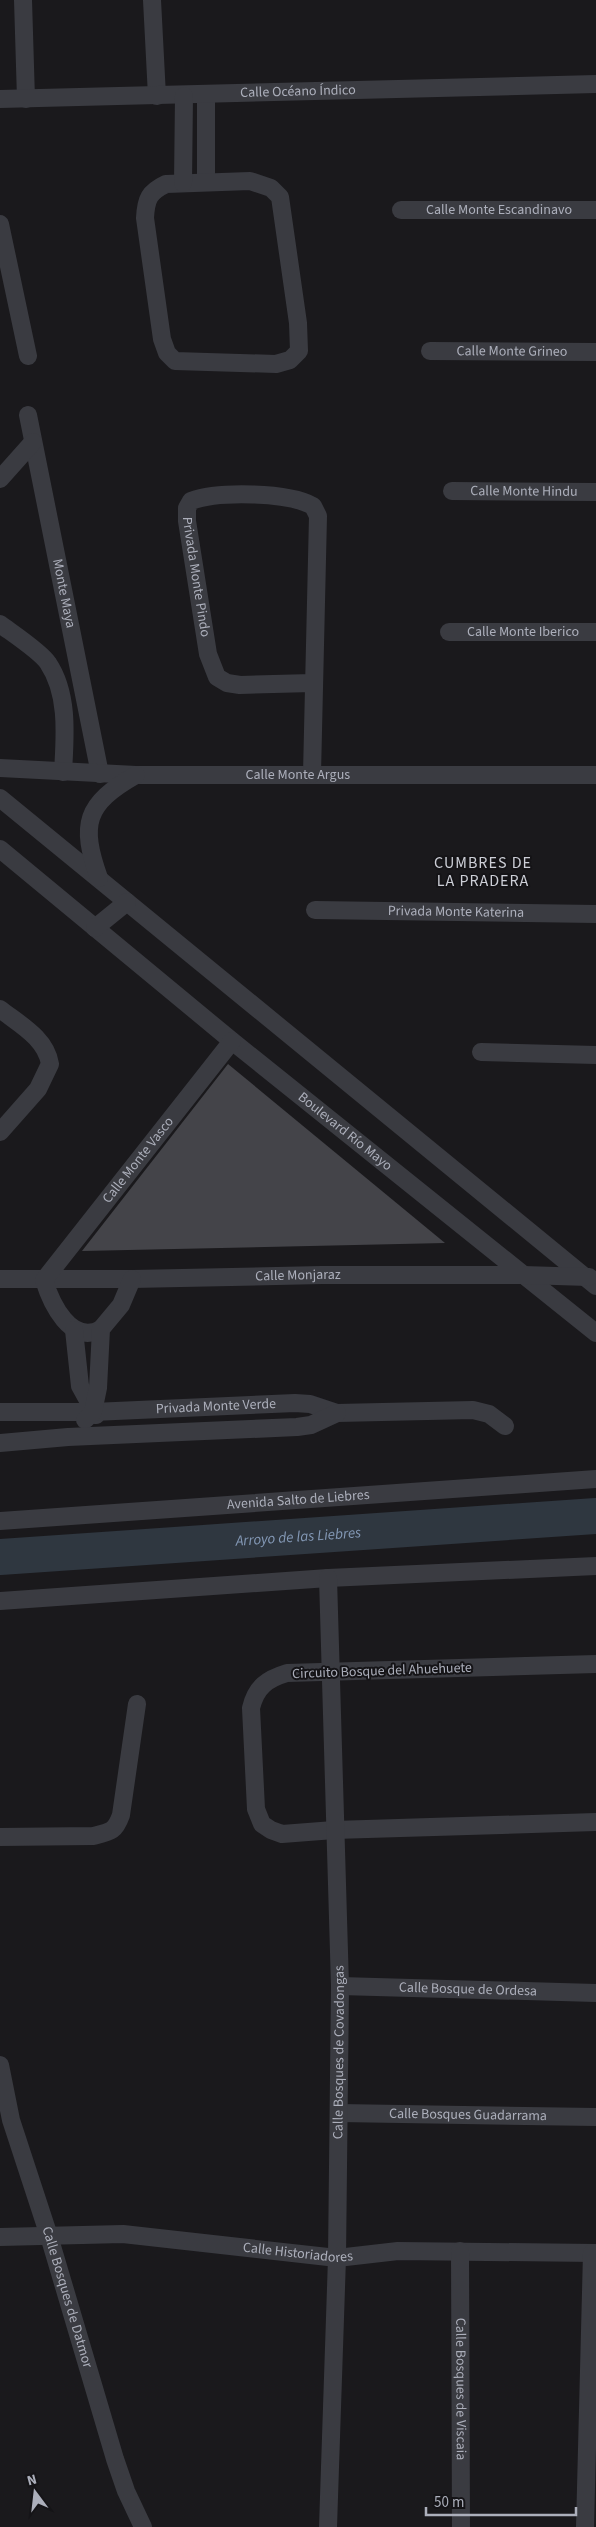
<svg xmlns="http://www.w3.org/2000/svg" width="596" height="2527" font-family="'Source Sans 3',sans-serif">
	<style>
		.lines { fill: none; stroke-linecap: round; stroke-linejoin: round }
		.river { stroke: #2f3740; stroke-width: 36 }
		.building { fill: #444449 }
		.street { stroke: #3a3b41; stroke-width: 18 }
		.labels { text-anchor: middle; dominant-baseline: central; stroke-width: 4; stroke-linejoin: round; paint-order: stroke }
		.street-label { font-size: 14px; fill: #acafbb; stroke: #151417 }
		.water-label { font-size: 15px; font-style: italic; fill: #8499b6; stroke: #151417 }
		.quarter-label { font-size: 16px; letter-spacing: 1px; fill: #cdcfd7; stroke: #151417 }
	</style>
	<rect width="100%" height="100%" fill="#1a191c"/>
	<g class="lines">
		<!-- river -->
		<path class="river" id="s1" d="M 0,1557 L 596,1516"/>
	</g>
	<!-- building -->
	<polygon class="building" points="228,1064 445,1243 82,1251"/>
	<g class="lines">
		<!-- street -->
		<g class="street">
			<polyline points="23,0 26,99"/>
			<polyline points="152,0 157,96"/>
			<polyline points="206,95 206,182"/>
			<path id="s2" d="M 0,99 L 596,84"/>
			<path d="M 250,181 L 271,188 L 280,197 L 298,323 L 299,351 L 290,360 L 276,364 L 175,361 L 167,353 L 162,339 L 145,218 C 146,199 149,192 166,184 Z"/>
			<polyline points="183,183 184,96"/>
			<path id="s3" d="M 401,210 L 596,210"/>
			<polyline points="0,224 28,356"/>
			<path id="s4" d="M 430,351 L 596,352"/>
			<path id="s5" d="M 28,415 L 100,774"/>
			<polyline points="0,479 33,442"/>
			<path id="s6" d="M 452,491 L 596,492"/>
			<path d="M 0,624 C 12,633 41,652 48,663 C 69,694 65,737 63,772"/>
			<path id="s7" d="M 449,632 L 596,632"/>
			<path id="s8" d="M 0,768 L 136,775 L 596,775"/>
			<path id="s9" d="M 312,774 L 318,516 L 313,506 C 288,492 218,491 191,501 L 187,508 L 187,521 L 208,654 L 217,677 L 227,683 L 240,685 L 312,683"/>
			<polyline points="0,798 596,1286"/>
			<path id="s10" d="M 0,849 L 232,1041 L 596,1333"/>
			<path d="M 99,878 C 80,824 85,804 136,775"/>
			<path id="s11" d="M 315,910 L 596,914"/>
			<polyline points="95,928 127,902"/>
			<path d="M 0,1009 C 19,1024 46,1038 50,1064 L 38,1089 L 0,1132"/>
			<polyline points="481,1052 596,1055"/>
			<path id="s12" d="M 0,1279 L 132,1279 L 322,1275 L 523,1275 L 589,1277"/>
			<path id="s13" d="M 101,1329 C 71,1346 51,1303 44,1280 L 232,1041"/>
			<polyline points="74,1330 80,1386 96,1415"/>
			<path id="s14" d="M 0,1412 L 93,1412 L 295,1403 L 310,1404 L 337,1413 L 473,1410 L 489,1414 L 505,1426"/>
			<polyline points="85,1420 93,1412 98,1388 101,1329 121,1305 132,1279"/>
			<polyline points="0,1443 68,1437 297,1427 311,1425 337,1413"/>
			<path id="s15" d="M 0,1521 L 596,1479"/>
			<polyline points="0,1601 328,1578 596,1566"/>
			<path d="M 596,1664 L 287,1673 C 267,1679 256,1687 251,1708 L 256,1809 L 262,1824 L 271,1830 L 282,1834 L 334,1830 L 596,1822"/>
			<path d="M 0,1837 L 93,1836 C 110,1832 115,1832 121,1815 L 137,1704"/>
			<path id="s16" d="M 340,1986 L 596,1993"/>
			<path id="s17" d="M 0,2065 L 11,2120 L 49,2236 L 115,2459 L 126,2491 L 143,2527"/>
			<path id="s18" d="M 339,2113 L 596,2117"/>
			<path id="s19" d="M 0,2237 L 123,2234 L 337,2258 L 398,2251 L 596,2253"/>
			<path id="s20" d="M 460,2251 L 461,2527"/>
			<path id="s21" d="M 328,2527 L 337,2258 L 340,1986 L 328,1578"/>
			<polyline points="585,2527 592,2253"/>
		</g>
	</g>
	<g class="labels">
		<!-- street labels -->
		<g class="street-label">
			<text stroke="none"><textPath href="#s2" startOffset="298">Calle Océano Índico</textPath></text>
			<text stroke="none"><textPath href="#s3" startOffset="98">Calle Monte Escandinavo</textPath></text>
			<text stroke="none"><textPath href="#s4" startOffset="82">Calle Monte Grineo</textPath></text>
			<text stroke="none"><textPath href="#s6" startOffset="72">Calle Monte Hindu</textPath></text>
			<text stroke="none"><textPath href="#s9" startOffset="471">Privada Monte Pindo</textPath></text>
			<text stroke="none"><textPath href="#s5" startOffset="182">Monte Maya</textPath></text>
			<text stroke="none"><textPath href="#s7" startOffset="74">Calle Monte Iberico</textPath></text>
			<text stroke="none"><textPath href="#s8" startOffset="298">Calle Monte Argus</textPath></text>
			<text stroke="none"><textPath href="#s11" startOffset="141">Privada Monte Katerina</textPath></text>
			<text stroke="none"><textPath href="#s10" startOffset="446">Boulevard Río Mayo</textPath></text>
			<text stroke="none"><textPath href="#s13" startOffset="239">Calle Monte Vasco</textPath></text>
			<text stroke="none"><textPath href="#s12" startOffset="298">Calle Monjaraz</textPath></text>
			<text stroke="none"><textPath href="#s14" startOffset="216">Privada Monte Verde</textPath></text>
			<text stroke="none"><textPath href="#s15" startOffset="299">Avenida Salto de Liebres</textPath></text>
			<text transform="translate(382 1671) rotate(-2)">Circuito Bosque del Ahuehuete</text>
			<text stroke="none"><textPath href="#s16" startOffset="128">Calle Bosque de Ordesa</textPath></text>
			<text stroke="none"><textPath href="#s21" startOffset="475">Calle Bosques de Covadongas</textPath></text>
			<text stroke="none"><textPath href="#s18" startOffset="129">Calle Bosques Guadarrama</textPath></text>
			<text stroke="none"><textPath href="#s19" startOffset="299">Calle Historiadores</textPath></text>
			<text stroke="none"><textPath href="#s17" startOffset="242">Calle Bosques de Datmor</textPath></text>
			<text stroke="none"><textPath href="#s20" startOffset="138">Calle Bosques de Viscaia</textPath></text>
		</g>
		<!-- water labels -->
		<g class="water-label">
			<text stroke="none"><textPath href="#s1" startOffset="299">Arroyo de las Liebres</textPath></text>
		</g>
		<!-- quarter labels -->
		<g class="quarter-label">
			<text x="483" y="863">CUMBRES DE<tspan x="483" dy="18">LA PRADERA</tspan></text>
		</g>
	</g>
	<!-- north arrow -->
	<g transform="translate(35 2492) rotate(345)" stroke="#151417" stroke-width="4" paint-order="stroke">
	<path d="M0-4L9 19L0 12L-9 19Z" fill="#acafbb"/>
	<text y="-8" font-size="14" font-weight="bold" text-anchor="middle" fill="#acafbb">N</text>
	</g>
	<!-- scale -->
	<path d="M426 2507v8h150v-8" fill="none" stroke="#acafbb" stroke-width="2.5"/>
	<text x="434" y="2507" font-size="15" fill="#acafbb" stroke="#151417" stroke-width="4" paint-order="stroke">50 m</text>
</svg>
